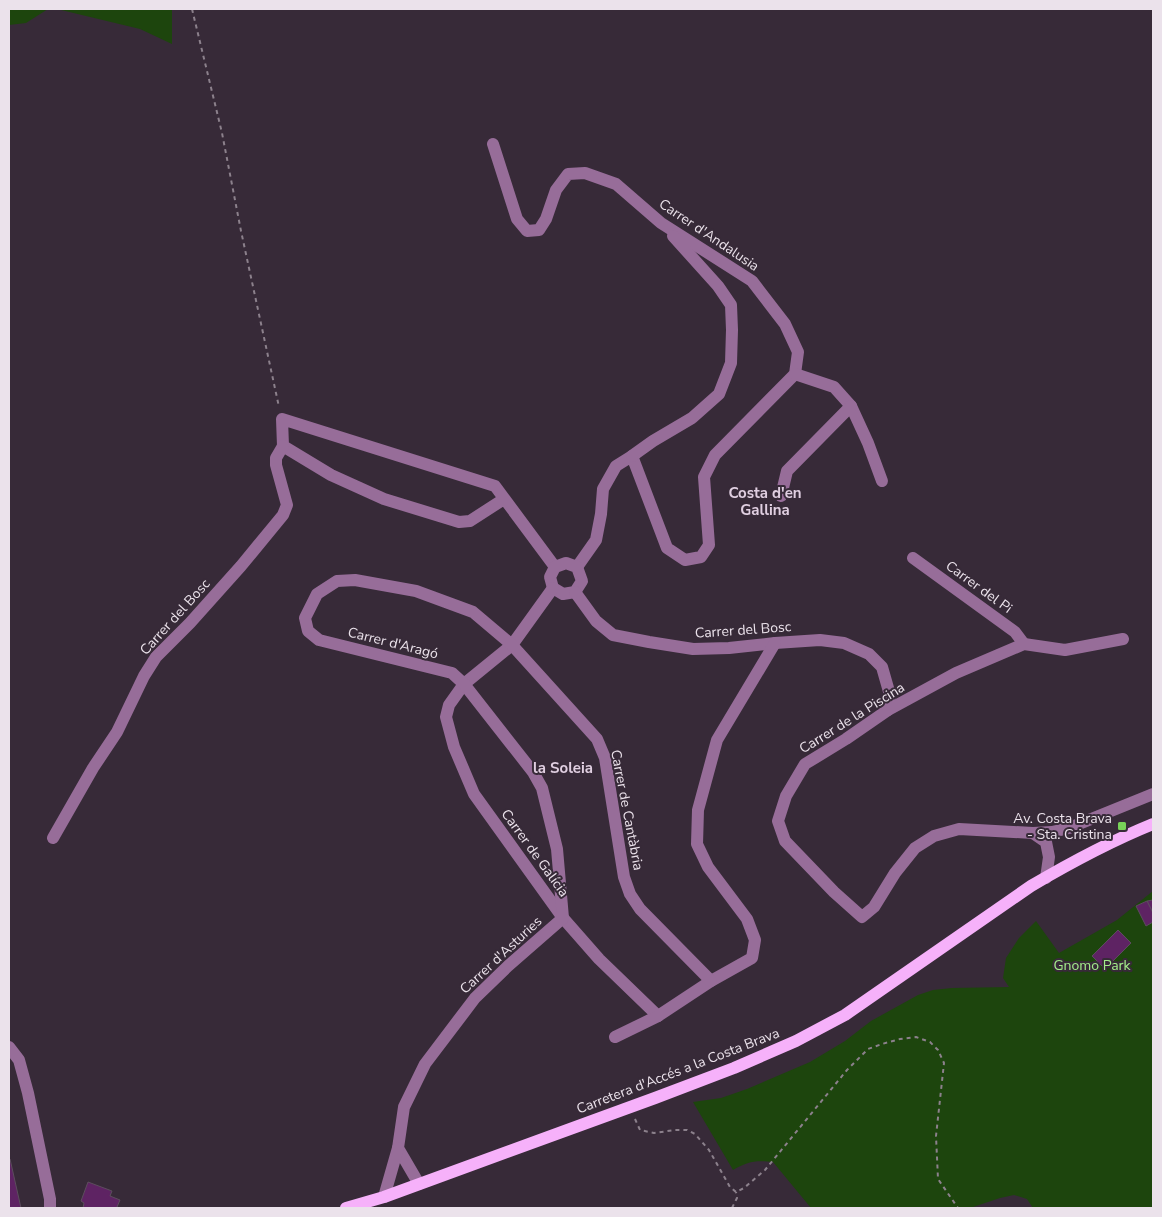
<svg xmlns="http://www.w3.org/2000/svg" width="1162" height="1217" font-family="'Nunito Sans',sans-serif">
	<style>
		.green { fill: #1d450d }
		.building { fill: #5e2363; stroke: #5c4d5d }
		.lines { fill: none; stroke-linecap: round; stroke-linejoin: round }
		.path { stroke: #8c818c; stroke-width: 2; stroke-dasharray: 4 4; stroke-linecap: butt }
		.minor { stroke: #976d99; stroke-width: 12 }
		.major { stroke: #f6b1fa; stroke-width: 12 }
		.poi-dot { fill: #78d158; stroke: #372a38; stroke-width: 2 }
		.labels { text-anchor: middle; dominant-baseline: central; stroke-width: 4; stroke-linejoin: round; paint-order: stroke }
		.street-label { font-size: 14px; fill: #ebe2eb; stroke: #372a38 }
		.poi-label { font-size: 14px; fill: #ebe2eb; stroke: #372a38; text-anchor: end }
		.park-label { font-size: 14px; fill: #a3ed8a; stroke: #372a38 }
		.neighbourhood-label { font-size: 15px; font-weight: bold; fill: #e0cfe1; stroke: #372a38 }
	</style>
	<rect width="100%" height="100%" fill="#372a38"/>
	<!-- green -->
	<g class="green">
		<polygon points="9,9 48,9 26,23 9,25"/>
		<polygon points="57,9 172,9 172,44 140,29"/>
		<path d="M 1153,891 L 1153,1208 L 1033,1208 L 1027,1199 L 1014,1195 L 1000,1198 L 970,1208 L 811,1208 L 773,1162 C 756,1160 748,1161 733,1170 L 693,1102 L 721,1098 L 747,1089 L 810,1062 L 845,1041 L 871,1021 L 918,995 L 933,990 L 952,988 L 1009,987 L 1003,978 L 1006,958 L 1019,938 L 1036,921 L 1059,953 L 1117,920 Z"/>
	</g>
	<!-- building -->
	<g class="building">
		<polygon points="1153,900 1153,913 1147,901"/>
		<polygon points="1147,901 1153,913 1153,922 1146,926 1136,906"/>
		<polygon points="1118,930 1131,943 1105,969 1092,956"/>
		<polygon points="10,1159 21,1208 9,1208 9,1160"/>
		<polygon points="88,1182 112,1191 110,1196 120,1200 117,1207 120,1208 83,1208 84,1203 81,1201"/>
	</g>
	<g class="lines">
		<!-- path -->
		<g class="path">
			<polyline points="192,9 222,133 241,231 279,407"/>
			<polyline points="635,1119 640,1130 654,1133 675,1130 687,1130 695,1134 709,1150 730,1187 736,1192 744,1188 765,1170 847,1070 868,1049 882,1044 900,1039 916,1037 930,1042 938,1050 944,1063 936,1136 938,1179 958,1208"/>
			<polyline points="732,1208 737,1198 736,1192"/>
		</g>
		<!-- minor -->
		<g class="minor">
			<polyline points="493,144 517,219 527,231 539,230 546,219 556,190 568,174 585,173 616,184 661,223 752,281 785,324 798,352 795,374 715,455 704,477 709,545 701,557 685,560 667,548 632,456 616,466 603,489 601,514 596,540 577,567"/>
			<polyline points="795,374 834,387 851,406 868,443 882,481"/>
			<polyline points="632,456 653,441 692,418 719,394 731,363 732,330 731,305 718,286 673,236"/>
			<polyline points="781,496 787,471 851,406"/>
			<polyline points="504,499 470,521 459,522 384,499 331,475 283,446 282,419 495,486 555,567"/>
			<polyline points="913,558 1015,632 1024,644"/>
			<polygon points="566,563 577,567 582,581 575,592 563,594 553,588 550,577 555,567"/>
			<polyline points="553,588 512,645 464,684 449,705 446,717 454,747 474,794 563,918 599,959 658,1016"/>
			<polyline points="575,592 596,621 613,635 649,642 693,649 729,648 775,643 820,640 844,643 869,654 882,667 890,695 888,710"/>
			<polyline points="1123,639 1065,650 1024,644 956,673 888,710 846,739 805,764 786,796 778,821 785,841 834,892 862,917 874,907 895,873 915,848 934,836 959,829 1033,833 1052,832 1069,828 1153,794"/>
			<polyline points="1033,833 1046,842 1049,857 1046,878"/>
			<polyline points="53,838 93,768 117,732 144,676 156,657 190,623 241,566 283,515 287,505 276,465 276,458 283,446"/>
			<polyline points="615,1037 658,1016 711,981 752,958 755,940 747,919 708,867 697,844 698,810 717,740 775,643"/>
			<polyline points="9,1047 19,1060 28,1093 50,1199 50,1208"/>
			<polyline points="419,1184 398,1148 404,1107 425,1064 475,998 508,966 563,918 557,849 542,788 533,772 464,684 452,673 319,640 308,631 305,618 317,594 337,581 355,580 416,591 473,612 512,645 597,739 605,758 624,877 630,894 640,909 711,981"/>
			<polyline points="384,1197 398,1148"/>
		</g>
		<!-- major -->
		<path class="major" d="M 346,1208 L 384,1197 L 655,1098 L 734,1068 L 796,1041 L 845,1015 L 1031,886 C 1070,863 1111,841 1153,824"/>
	</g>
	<!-- markers -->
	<rect class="poi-dot" x="1117" y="821" width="10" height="10" rx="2.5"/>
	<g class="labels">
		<!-- street labels -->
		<g class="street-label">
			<text transform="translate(709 235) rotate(34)">Carrer d'Andalusia</text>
			<text transform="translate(979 587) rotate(36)">Carrer del Pi</text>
			<text transform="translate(175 617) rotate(-48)">Carrer del Bosc</text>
			<text transform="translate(743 630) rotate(-4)">Carrer del Bosc</text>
			<text transform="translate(393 643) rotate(14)">Carrer d'Aragó</text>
			<text transform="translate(852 718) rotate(-32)">Carrer de la Piscina</text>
			<text transform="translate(627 810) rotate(79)">Carrer de Cantàbria</text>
			<text transform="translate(535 853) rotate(54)">Carrer de Galícia</text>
			<text transform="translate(501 955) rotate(-43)">Carrer d'Asturies</text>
			<text transform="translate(678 1071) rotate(-21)">Carretera d'Accés a la Costa Brava</text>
		</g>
		<!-- poi labels -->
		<g class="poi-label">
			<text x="1112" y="818">Av. Costa Brava<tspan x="1112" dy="16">- Sta. Cristina</tspan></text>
		</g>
		<!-- park labels -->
		<g class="park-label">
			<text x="1092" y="965">Gnomo Park</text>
		</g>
		<!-- neighbourhood labels -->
		<g class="neighbourhood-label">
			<text x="765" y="493">Costa d'en<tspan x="765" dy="17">Gallina</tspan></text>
			<text x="563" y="768">la Soleia</text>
		</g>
	</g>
	<!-- border -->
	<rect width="1162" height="1217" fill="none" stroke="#ebe2eb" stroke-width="20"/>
</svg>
